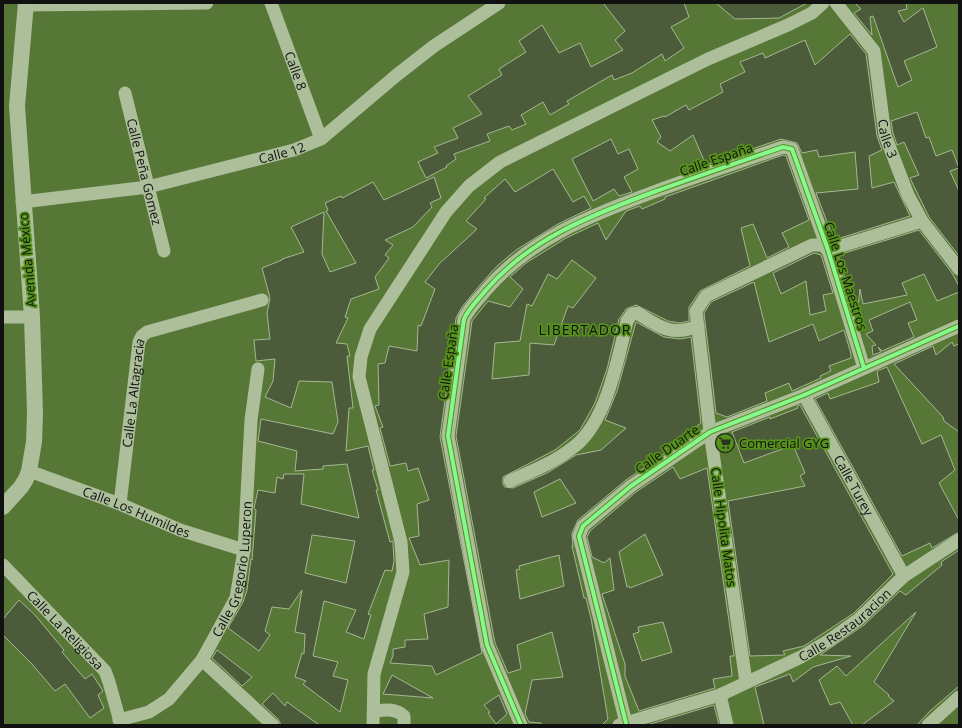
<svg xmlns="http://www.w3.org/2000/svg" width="962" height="728" font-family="'Open Sans',sans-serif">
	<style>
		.building { fill: #4c5c3a; stroke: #a5b892; fill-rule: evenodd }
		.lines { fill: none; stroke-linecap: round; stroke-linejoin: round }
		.minor { stroke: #acbe9a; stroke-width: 13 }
		.tertiary { stroke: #acbe9a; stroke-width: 16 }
		.cycleway-casing { stroke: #56921b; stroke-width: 6 }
		.cycleway { stroke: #87f88f; stroke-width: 4 }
		.labels { text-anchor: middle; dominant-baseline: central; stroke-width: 3.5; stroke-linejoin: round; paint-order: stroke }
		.street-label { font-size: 13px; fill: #111; stroke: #56921b }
		.poi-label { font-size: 13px; fill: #111; stroke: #56921b; text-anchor: start }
		.neighbourhood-label { font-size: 14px; letter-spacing: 1px; fill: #111; stroke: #56921b }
	</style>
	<rect width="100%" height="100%" fill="#567736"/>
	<!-- building -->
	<g class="building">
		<polygon points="603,3 684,3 689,17 671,27 684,48 665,61 662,54 632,73 614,80 612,75 567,101 569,104 550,115 543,102 521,115 526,124 512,130 509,126 487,134 490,141 454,154 456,159 446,166 447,167 426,178 418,162 438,153 434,147 458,138 453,128 482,114 468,96 502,75 499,69 526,52 519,41 542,25 559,53 580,43 591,67 623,50 615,40 625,31"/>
		<polygon points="716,3 807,3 779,18 735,19"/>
		<polygon points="855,3 906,3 907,9 898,11 904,22 923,8 937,47 904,61 912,80 898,87 873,16 870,17 872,35 854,13 861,9"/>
		<polygon points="850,34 866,54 877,136 882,150 869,156 872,188 894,182 910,216 834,240 816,193 858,189 855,152 819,157 817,150 802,153 797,143 781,139 706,165 693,135 670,151 657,142 661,137 652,120 664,116 665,117 686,105 689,110 723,92 720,84 745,72 740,62 763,53 765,58 805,40 815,65"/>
		<polygon points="917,112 926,138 929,137 936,156 952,150 959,168 950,171 959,191 959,256 929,217 910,178 919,175 904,142 897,145 893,133 891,121"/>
		<polygon points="611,139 618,154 629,149 638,169 624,177 632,192 619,196 614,189 593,201 572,159"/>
		<path d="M 783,155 L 786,156 L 809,220 L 782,233 L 789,247 L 767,258 L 753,224 L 741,228 L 750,266 L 700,291 L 689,307 L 689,321 L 680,323 L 668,321 L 636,305 L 626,309 L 619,319 L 607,369 L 595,403 L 580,430 L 555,450 L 503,477 L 503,484 L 505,487 L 513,488 L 547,473 L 576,455 L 601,450 L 626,428 L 605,420 L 617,391 L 636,322 L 664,337 L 680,339 L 691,337 L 701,423 L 663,451 L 665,453 L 626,480 L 578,520 L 572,533 L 573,547 L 572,546 L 584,598 L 586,598 L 591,618 L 608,719 L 602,725 L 541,725 L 541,723 L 529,722 L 525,714 L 532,680 L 563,677 L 552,632 L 517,645 L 521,669 L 508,673 L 495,643 L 456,436 L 472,321 L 488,301 L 510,307 L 523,289 L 510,277 L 526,263 L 566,238 L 598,223 L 606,240 L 626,211 L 640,206 L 642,209 L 665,199 L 665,197 ZM 572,260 L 596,278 L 573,308 L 568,306 L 554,345 L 530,343 L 529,375 L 492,379 L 495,343 L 520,341 L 527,304 L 532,306 L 548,274 L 557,279 ZM 560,479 L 576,503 L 542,517 L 534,492 ZM 559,555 L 564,586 L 520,599 L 516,570 L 520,569 L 519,566 Z"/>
		<polygon points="553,169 573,202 584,196 591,208 558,224 516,250 497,266 480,285 462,307 456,318 440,437 482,653 436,675 432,666 390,663 393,656 393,649 405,647 405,640 428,639 424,614 448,607 449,560 420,565 409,538 419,536 417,504 429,500 418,468 408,471 406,463 390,466 380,428 383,427 375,406 379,405 378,364 385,363 389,346 417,351 418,325 421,326 435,289 425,282 439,264 477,229 466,221 486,199 484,198 505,179 515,192"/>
		<path d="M 434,177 L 441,198 L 430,203 L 432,207 L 413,227 L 385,240 L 393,245 L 385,255 L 389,258 L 375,277 L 379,289 L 351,299 L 345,317 L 348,318 L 336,343 L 347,344 L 350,356 L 347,356 L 353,408 L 349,408 L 346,451 L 368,446 L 374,470 L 372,470 L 378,490 L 376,490 L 390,542 L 393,541 L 393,543 L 394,561 L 392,571 L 385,570 L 368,614 L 371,615 L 364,639 L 346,632 L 356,610 L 324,601 L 313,656 L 338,662 L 333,676 L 348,680 L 340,712 L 303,684 L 306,681 L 295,677 L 302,653 L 304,654 L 305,634 L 295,632 L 302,590 L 289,609 L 272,607 L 265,631 L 270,635 L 259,651 L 228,628 L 243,602 L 247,590 L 251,559 L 252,560 L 256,510 L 254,508 L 258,490 L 275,493 L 277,477 L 283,479 L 284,474 L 304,474 L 301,504 L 359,518 L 347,464 L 323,466 L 323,469 L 295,471 L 297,451 L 258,441 L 261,419 L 333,434 L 338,422 L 332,382 L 299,381 L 291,408 L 265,397 L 273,381 L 275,359 L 256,361 L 254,340 L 270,339 L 267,313 L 270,298 L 262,268 L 282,260 L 282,259 L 304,252 L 291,227 L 324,212 L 322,254 L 330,272 L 356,263 L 326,211 L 328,210 L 325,203 L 341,196 L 342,198 L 373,182 L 384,200 ZM 312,535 L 355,541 L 346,583 L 305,573 Z"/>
		<polygon points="919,230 952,273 959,286 959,292 937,301 924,274 902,283 907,295 863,304 860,289 858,307 851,287 848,288 838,255"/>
		<polygon points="814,253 821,255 833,293 823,295 826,311 810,315 806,281 781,294 773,273"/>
		<polygon points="754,282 769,342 813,324 819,341 844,330 851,354 851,358 829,366 831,371 820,376 821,378 792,391 789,383 765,393 767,401 727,417 716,413 704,313 711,302"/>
		<polygon points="910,302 917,320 908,323 914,337 882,351 878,347 881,352 873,355 872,346 876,345 866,334 873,331 869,320"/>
		<polygon points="952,342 954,346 959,344 959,432 944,421 943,417 894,364 933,346 936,355"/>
		<polygon points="887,367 922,444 941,435 955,470 939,483 959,520 959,532 932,548 930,543 902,556 815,399 828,393 830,399 879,382 877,371"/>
		<polygon points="800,405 893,574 854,613 804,646 783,651 785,655 750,656 728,501 805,486 800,476 805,473 793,445 744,463 732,432 770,417 770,419 798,408 797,406"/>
		<path d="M 673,467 L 680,479 L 707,468 L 734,656 L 730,656 L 732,676 L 713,679 L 715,688 L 639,711 L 625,676 L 625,664 L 602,594 L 614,590 L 610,558 L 604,563 L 592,557 L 587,537 L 590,531 L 636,492 ZM 645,534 L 663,575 L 630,588 L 629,586 L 627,587 L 619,552 ZM 663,622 L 672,652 L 642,661 L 633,634 L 639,632 L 638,627 Z"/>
		<polygon points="959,550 959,686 930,711 917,725 862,725 894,701 888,696 889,695 874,682 916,612 846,676 837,666 819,680 830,705 840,702 853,725 764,725 755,687 790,674 793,682 813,667 851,656 820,655 864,625 900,591 906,595 942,565 941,562"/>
		<polygon points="19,600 35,615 64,650 62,652 85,679 92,674 103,691 98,695 104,708 90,718 65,684 55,691 32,664 3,635 3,619"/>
		<polygon points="217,650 252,677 242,686 212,658"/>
		<polygon points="392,675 433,698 383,694"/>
		<polygon points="273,693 285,706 287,702 319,725 281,725 278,719 262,704"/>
		<polygon points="499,695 507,714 496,724 488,713 490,712 484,705"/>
		<polygon points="714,705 719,725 647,725"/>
	</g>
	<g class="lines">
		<!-- minor -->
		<g class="minor">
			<path id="s1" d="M 271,3 L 321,139"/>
			<path id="s2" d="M 836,3 L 874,51 L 885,135 L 908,195 L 922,221 L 959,269"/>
			<polyline points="26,5 207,3"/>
			<path id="s3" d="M 125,93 L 164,251"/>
			<path id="s4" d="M 22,202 L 148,187 L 294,150 L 321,139 L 398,74 L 434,46 L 499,3"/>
			<polyline points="3,317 32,317"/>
			<path id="s5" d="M 804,395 L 904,576"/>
			<path id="s6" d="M 29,471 L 120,504 L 180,530 L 244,550"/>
			<path d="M 510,481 C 533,471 555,462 575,446 C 606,422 618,359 627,321 L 632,314 L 637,313 C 659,327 672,337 698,326"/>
			<path id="s7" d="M 120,504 L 139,342 L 142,336 L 147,332 L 262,300"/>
			<path id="s8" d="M 3,565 L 105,671 L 109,682 L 121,725"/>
			<polyline points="202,660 273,725"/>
			<polyline points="746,682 710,432 696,311 706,296 812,245 822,245 828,250 922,221"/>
			<polyline points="720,695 727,725"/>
			<path d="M 374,711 C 385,710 395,708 404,716 L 404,725"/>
			<path id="s9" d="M 119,720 L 149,712 L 169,699 L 202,660 L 236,598 L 244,550 L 251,420 L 258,369"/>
			<polyline points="626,723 579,536 583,526 631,486 710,432 804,395 959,326"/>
			<polyline points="373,725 374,674 403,572 401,542 359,377 361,357 370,329 446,212 469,186 500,162 708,59 788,25 812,13 823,3"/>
			<path d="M 521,725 L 487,645 L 448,436 L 464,319 C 469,308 478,300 486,290 C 530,239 589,216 651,193 C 695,177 739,162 783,147 L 792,149 L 828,250 L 864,368"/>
			<path id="s10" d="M 619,725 L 720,695 L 801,657 L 828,641 L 859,619 L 904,576 L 959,540"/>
			<polyline points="928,725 959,697"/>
		</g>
		<!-- tertiary -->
		<polyline class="tertiary" points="3,507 21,487 26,479 29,471 34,442 35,413 32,317 17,106 26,3"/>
		<defs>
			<g id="cycleway">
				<polyline points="626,723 579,536 583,526 631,486 710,432 804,395 959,326"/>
				<path d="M 521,725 L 487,645 L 448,436 L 464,319 C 469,308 478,300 486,290 C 530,239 589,216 651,193 C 695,177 739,162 783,147 L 792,149 L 828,250 L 864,368"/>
			</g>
		</defs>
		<!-- cycleway casing -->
		<use href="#cycleway" class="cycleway-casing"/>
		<!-- cycleway -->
		<use href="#cycleway" class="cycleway"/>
	</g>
	<!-- icons -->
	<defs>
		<symbol id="supermarket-ring" viewBox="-11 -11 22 22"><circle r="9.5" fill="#56921b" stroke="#29351e" stroke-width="1.5"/><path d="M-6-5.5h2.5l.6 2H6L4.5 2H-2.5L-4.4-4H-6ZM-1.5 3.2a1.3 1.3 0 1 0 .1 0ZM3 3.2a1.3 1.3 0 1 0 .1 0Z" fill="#29351e"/></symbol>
	</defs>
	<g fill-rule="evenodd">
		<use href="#supermarket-ring" x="714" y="432" width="22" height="22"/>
	</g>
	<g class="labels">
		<!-- street labels -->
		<g class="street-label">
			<text stroke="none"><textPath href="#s1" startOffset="72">Calle 8</textPath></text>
			<text stroke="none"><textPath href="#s2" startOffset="150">Calle 3</textPath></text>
			<text stroke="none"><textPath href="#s4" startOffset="265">Calle 12</textPath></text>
			<text transform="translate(716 159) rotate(-19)">Calle España</text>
			<text stroke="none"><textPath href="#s3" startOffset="81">Calle Peña Gomez</textPath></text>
			<text transform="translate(27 260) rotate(-95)">Avenida México</text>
			<text transform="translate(846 276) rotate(72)">Calle Los Maestros</text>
			<text transform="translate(448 362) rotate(-82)">Calle España</text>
			<text stroke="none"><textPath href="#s7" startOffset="112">Calle La Altagracia</textPath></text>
			<text transform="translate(667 449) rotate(-35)">Calle Duarte</text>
			<text stroke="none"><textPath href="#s5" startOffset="103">Calle Turey</textPath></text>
			<text stroke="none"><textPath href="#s6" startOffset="115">Calle Los Humildes</textPath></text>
			<text transform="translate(724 527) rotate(82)">Calle Hipolita Matos</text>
			<text stroke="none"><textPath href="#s9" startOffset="204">Calle Gregorio Luperon</textPath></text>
			<text stroke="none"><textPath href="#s10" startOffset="249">Calle Restauracion</textPath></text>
			<text stroke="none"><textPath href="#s8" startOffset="90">Calle La Religiosa</textPath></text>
		</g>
		<!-- poi labels -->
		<g class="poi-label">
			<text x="739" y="443">Comercial GYG</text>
		</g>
		<!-- neighbourhood labels -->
		<g class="neighbourhood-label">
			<text x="585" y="329">LIBERTADOR</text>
		</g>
	</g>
	<!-- border -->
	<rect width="962" height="728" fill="none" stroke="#111111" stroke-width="8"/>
</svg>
